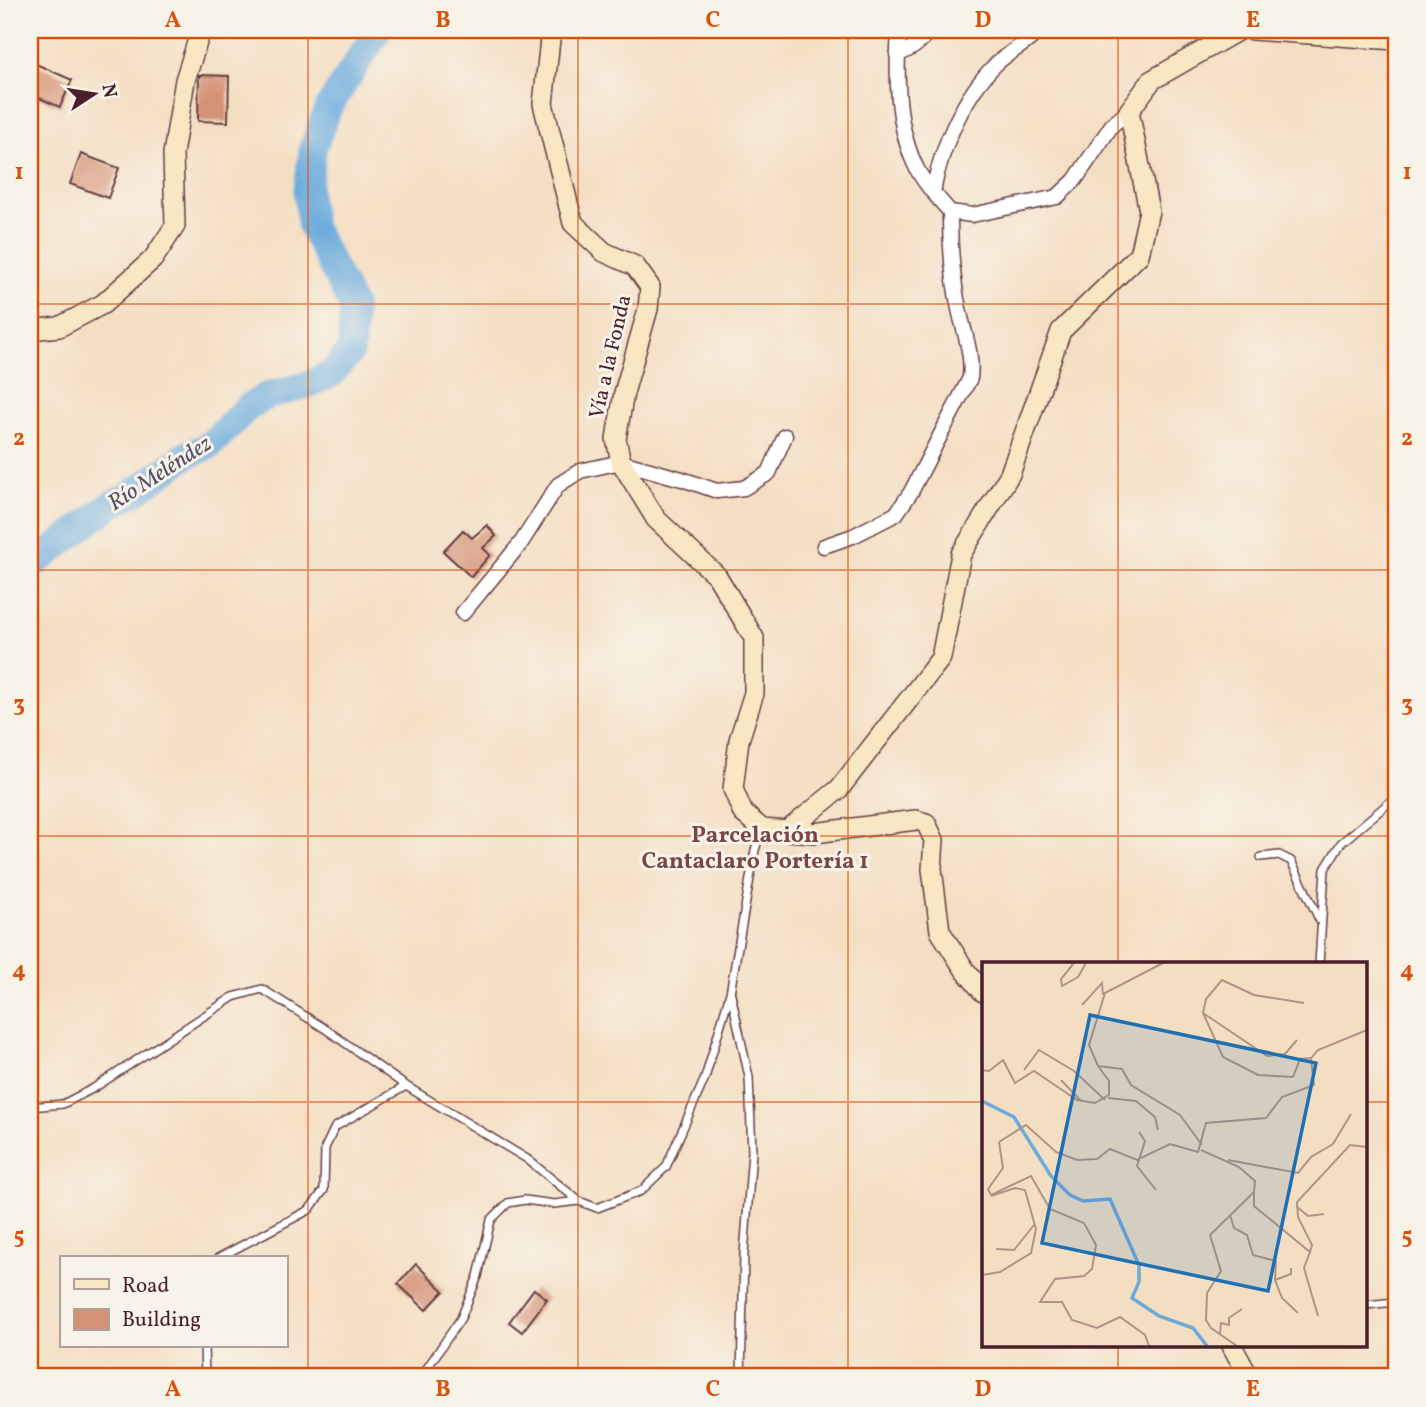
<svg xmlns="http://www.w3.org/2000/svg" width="1426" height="1407" font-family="Vollkorn,serif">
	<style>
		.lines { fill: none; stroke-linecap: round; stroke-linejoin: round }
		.river { stroke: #6aaadd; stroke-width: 28 }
		.building { fill: #d69276 }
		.lane-casing { stroke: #643c42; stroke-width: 10 }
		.street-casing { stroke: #643c42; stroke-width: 17 }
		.secondary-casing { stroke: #643c42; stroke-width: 22 }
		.lane { stroke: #fff; stroke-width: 7 }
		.street { stroke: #fff; stroke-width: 14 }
		.secondary { stroke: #f7e8c3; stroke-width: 19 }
		.grid { fill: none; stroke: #d8530f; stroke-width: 2; stroke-opacity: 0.55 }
		.labels { text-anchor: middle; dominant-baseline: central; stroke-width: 6; stroke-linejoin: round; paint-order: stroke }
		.street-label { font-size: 21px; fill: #4a1f2b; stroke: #f7f3e8 }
		.water-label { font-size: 23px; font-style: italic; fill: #555069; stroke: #f7f3e8 }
		.neighbourhood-label { font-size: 23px; font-weight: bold; fill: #7b4745; stroke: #f7f3e8 }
		.inset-river { fill: none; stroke: #6aaadd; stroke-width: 3.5 }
		.inset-road { fill: none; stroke: #b09286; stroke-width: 2 }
		.view { fill: #1f6fb2; fill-opacity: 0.15; stroke: #1f6fb2; stroke-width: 3.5 }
		.inset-edge { fill: none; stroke: #4a1f2b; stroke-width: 3.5 }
		.neatline { fill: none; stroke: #d8530f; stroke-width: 2.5 }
		.grid-label { font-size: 23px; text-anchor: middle; font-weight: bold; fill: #d8530f }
	</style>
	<rect width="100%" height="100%" fill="#f7f3e8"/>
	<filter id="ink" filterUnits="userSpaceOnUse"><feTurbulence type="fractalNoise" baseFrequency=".0143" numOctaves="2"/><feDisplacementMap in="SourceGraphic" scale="14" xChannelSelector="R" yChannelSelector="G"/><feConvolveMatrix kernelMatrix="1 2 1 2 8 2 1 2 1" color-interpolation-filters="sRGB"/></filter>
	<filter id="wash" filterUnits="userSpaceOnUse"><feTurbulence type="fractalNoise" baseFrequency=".00686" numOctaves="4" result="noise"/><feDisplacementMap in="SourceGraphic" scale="28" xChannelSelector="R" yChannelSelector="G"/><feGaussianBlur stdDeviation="1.57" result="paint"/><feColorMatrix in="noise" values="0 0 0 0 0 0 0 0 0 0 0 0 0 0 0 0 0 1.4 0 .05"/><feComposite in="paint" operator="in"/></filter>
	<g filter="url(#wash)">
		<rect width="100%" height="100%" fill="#f4dec2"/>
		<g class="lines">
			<!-- river -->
			<polyline class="river" points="30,567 109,506 132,494 187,455 209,446 247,408 267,396 307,385 331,374 351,351 353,307 311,225 307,192 313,148 328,108 378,30"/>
		</g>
		<g id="blocks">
			<!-- building -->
			<g class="building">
				<polygon points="36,64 72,80 60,107 30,94 30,77"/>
				<polygon points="199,75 229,76 228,122 198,121"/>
				<polygon points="81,154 119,168 108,198 70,184"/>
				<polygon points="487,525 496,536 483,548 490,555 471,577 443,551 463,530 472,538"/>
				<polygon points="416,1264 444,1291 426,1310 398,1284"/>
				<polygon points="534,1289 547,1299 522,1332 509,1322"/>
			</g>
		</g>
	</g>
	<g filter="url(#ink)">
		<use href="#blocks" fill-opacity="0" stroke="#643c42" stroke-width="2"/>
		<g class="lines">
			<defs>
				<g id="lane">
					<polyline points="1261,857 1279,855 1291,861 1320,921"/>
					<polyline points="1319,964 1325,869 1341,843 1396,797"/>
					<polyline points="731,994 749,1077 752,1152 744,1254 741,1377"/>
					<polyline points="30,1107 63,1104 94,1088 233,997 262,989 324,1028 406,1086 527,1159 579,1201 597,1208 641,1191 666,1167 705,1078 730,993 755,850 761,831"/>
					<polyline points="218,1258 309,1210 324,1190 325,1148 335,1127 406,1086"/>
					<polyline points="1365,1305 1396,1302"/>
					<polyline points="204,1346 205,1377"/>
					<polyline points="421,1377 461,1318 478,1276 491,1220 508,1203 525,1200 554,1204 579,1201"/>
				</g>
				<g id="street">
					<path d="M 899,30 C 896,75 896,127 917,169 C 925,185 939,199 950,212 L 972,215 L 1057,197 L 1075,180 L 1112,125 L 1129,111"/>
					<path d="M 897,55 C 911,49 921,44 928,30"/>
					<path d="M 933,192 C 941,147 964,95 997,63 C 1010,51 1028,44 1039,30"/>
					<path d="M 824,546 L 853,536 L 896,514 L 911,492 L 970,378 C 973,353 964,333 959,309 C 952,277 950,246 950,212"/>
					<polyline points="463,613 521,543 558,485 580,471 621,462 682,479 717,491 744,488 769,473 785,436"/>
				</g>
				<g id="secondary">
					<polyline points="551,30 543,104 573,223 604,252 635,266 650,287 648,309 624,393 616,439 621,462 656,519 717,576 754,638 754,693 739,740 733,789 743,813 762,829 814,833 916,820 926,823 934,840 932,869 940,931 965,970 983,992"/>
					<polyline points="1252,30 1396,40"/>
					<polyline points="30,330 59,327 103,304 153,259 175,226 173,154 185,80 201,30"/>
					<polyline points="787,831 839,789 941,658 961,554 1010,474 1061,331 1139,255 1149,211 1129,111 1152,80 1239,30"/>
					<polyline points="1232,1346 1249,1377"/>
				</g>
			</defs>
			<!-- lane casing -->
			<use href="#lane" class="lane-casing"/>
			<!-- street casing -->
			<use href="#street" class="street-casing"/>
			<!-- secondary casing -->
			<use href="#secondary" class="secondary-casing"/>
			<!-- lane -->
			<use href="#lane" class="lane"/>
			<!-- street -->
			<use href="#street" class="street"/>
			<!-- secondary -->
			<use href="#secondary" class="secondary"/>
		</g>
	</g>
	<!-- grid -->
	<path class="grid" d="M 308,30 L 308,1377M 578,30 L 578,1377M 848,30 L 848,1377M 1118,30 L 1118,964M 30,304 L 1396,304M 30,570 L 1396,570M 30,836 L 1396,836M 30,1102 L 983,1102M 1365,1102 L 1396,1102M 1118,1346 L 1118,1377"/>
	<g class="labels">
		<!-- street labels -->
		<g class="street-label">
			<text transform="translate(611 357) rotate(-77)">Vía a la Fonda</text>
		</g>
		<!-- water labels -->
		<g class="water-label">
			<text transform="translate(160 474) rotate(-33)">Río Meléndez</text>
		</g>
		<!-- neighbourhood labels -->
		<g class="neighbourhood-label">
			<text x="755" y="836">Parcelación<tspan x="755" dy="26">Cantaclaro Portería 1</tspan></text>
		</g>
	</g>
	<!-- overview -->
	<g transform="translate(982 962)">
		<rect width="385" height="385" fill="#f4dec2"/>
		<path class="inset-river" d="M 0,139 L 32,155 L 69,214 L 88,233 L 101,239 L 128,237 L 157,303 L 157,320 L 150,336 L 177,354 L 211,366 L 225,384"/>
		<path class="inset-road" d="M 92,1 L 79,17 L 80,24 L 96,15 L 104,1M 181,1 L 123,31 L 107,83 L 116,104 L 140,107 L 149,123 L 198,153 L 220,183M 322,41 L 272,33 L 240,18 L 224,37 L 221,51 L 241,95 L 276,113 L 311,115 L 318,97 L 329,96M 100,43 L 120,21 L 121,33M 221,51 L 285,94 L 303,92 L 315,78M 0,108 L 7,109 L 21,98 L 33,121 L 52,109 L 95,138 L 113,141 L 127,133 L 127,119 L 116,104M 42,108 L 57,88 L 92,109 L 123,138M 79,118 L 99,139M 126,136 L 154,139 L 173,155 L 176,168M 157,170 L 163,179 L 155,204 L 174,228M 17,180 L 44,163 L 74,190 L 95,198 L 115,197 L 128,187 L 155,198 L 188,182 L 216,190 L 224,161 L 284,156 L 300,135 L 332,123 L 329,96 L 336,88 L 385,68M 219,188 L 257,205 L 273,219 L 272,230 L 228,273 L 239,309 L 225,331 L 224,358 L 229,366 L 255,384M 246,198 L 316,211 L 329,195 L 351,182 L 369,152M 272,230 L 272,244 L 328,290 L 330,283 L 316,255 L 315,240 L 368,183 L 385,185M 9,233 L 49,214 L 68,247 L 102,261 L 114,283 L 110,307 L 102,314 L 73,317 L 58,340 L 80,340 L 90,358 L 115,366 L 138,355 L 163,373 L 167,384M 9,233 L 6,227 L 21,206 L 17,180M 314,244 L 326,254 L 342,252M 248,253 L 252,266 L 265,273 L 271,293 L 294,299 L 293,318 L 300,336 L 316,351M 14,287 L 32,288 L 52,263M 328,290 L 322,306 L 336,354M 0,313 L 18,310 L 49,291 L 54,267 L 43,228 L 33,226 L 9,234M 293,318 L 309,312 L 309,306M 238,372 L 239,361 L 247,363 L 247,356 L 260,347"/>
		<path class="view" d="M 108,53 L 334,101 L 286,329 L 60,281 Z"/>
		<rect width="385" height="385" class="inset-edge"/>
	</g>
	<!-- margin -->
	<rect width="1426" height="1407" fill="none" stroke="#f7f3e8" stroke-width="77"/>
	<!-- legend -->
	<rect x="60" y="1256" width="228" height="91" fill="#f7f3e8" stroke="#b29e9c" stroke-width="2"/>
	<rect x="74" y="1279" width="35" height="10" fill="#f7e8c3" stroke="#b29e9c" stroke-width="2"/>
	<text x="122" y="1292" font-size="21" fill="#4a1f2b">Road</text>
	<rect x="74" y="1309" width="35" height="21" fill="#d69276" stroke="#b29e9c" stroke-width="2"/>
	<text x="122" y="1326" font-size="21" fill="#4a1f2b">Building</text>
	<!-- north arrow -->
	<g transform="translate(94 94) rotate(78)" stroke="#f7f3e8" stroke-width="5" paint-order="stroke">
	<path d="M0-5L12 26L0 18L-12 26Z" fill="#4a1f2b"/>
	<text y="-10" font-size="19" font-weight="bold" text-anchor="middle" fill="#4a1f2b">N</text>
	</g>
	<rect x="38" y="38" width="1350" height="1330" class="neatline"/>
	<g class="grid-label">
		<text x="173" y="27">A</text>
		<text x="443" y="27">B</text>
		<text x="713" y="27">C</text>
		<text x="983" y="27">D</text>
		<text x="1253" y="27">E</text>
		<text x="19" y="179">1</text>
		<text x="1407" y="179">1</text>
		<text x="19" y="445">2</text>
		<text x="1407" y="445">2</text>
		<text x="19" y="711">3</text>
		<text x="1407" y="711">3</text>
		<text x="19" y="977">4</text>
		<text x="1407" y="977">4</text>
		<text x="19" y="1243">5</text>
		<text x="1407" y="1243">5</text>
		<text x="173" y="1396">A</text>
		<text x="443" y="1396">B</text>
		<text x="713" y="1396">C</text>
		<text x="983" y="1396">D</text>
		<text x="1253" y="1396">E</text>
	</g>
</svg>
